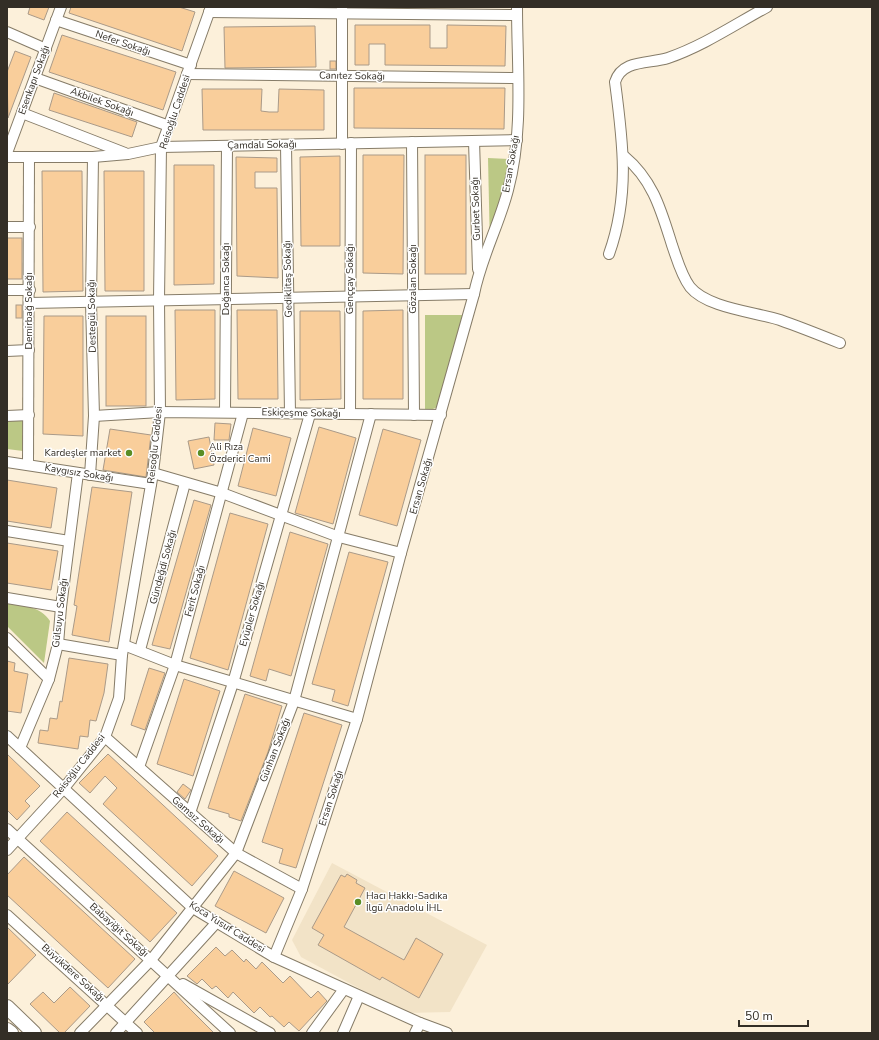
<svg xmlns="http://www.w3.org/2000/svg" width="879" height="1040" font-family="'Nunito Sans',sans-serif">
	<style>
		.built { fill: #f2e3c7 }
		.green { fill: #bbc885 }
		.building { fill: #f9ce9b; stroke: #aa9a88 }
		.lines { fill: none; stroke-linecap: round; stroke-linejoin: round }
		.street-casing { stroke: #867c68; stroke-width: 12 }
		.secondary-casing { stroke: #867c68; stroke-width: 16 }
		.street { stroke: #fff; stroke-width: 10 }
		.secondary { stroke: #fff; stroke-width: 14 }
		.poi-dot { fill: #5a8d25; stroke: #fff; stroke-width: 1.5 }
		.labels { text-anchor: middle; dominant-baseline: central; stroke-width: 3; stroke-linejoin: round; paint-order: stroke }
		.street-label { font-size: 10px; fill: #332e26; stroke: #fff }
		.poi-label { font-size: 10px; fill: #332e26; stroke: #fff; text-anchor: start }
	</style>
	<rect width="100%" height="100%" fill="#fcf0da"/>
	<!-- built -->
	<polygon class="built" points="332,863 487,945 450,1012 405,1013 301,957 292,940"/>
	<!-- green -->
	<g class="green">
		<polygon points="488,158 509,159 511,164 490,249"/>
		<polygon points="425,315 466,315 438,407 425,412"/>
		<polygon points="7,421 23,421 23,451 7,449"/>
		<path d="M 7,603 C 24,606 40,606 50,621 L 44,663 L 7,626 Z"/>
	</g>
	<!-- building -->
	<g class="building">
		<polygon points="30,7 49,7 44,20 28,14"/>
		<polygon points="71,7 179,7 195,12 182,51 69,13"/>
		<polygon points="355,25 430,25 430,48 447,48 447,25 506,26 505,66 385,65 385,44 369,44 369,65 355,65"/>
		<polygon points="315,26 316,67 225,68 224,27"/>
		<polygon points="62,35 176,72 163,110 49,72"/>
		<polygon points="15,51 31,57 8,118 7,72"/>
		<rect x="330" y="61" width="6" height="8"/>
		<polygon points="354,88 505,88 504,129 354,128"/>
		<polygon points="202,89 262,89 261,111 269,112 278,112 279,89 324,90 324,130 203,130"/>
		<polygon points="54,93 137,122 132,137 49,110"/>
		<polygon points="363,155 404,155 403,274 363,273"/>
		<rect x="425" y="155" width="41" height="119"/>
		<polygon points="340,156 340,246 301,246 300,157"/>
		<polygon points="236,157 277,158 277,172 255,172 255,188 277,188 278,278 237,276"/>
		<polygon points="174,165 214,165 214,284 174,285"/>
		<polygon points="42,171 82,171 83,291 43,292"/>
		<polygon points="104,171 144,171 144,291 105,291"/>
		<rect x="7" y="238" width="15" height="41"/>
		<rect x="16" y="305" width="6" height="13"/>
		<polygon points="175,310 215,310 215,399 176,400"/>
		<polygon points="237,310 277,310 278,399 238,399"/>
		<polygon points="403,310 403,399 363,399 363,311"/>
		<polygon points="300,311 340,311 341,399 300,400"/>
		<polygon points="44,316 83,316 83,436 43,434"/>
		<rect x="106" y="316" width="40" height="90"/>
		<polygon points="215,423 231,424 229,440 214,440"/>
		<polygon points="319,427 356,438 333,524 295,513"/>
		<polygon points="253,428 291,438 276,496 238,486"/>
		<polygon points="110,429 151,435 146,477 103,470"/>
		<polygon points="383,429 421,440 397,526 359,515"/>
		<polygon points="209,437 214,465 194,469 188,441"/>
		<polygon points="7,480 57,488 51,528 7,521"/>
		<polygon points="92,487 132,492 109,642 72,635 77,606 74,605"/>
		<polygon points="194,500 211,505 170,649 152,645"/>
		<polygon points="230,513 268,524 228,670 190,658"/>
		<polygon points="290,532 328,544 291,676 269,669 266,681 250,676"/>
		<polygon points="7,543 58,551 51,590 7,583"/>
		<polygon points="349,552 388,562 348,706 332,701 335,690 312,684"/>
		<polygon points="69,658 108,664 104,693 96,721 90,720 88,737 80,736 78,749 38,743 40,730 48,731 50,718 57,719 60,701 62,702"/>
		<polygon points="7,661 15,663 14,671 28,674 21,713 7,711"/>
		<polygon points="149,668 165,673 145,730 131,725"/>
		<polygon points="184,679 220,691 193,776 157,764"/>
		<polygon points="245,694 282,706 268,752 241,821 229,817 229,814 208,808"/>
		<polygon points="304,713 342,725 296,868 279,863 283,849 262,842"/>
		<polygon points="7,754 40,786 25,801 30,806 17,820 7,810"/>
		<polygon points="108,754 218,856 192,886 103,804 117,788 105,776 90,793 79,783"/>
		<polygon points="183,784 191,790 185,799 177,792"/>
		<polygon points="67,812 177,913 150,942 40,841"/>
		<polygon points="24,857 135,959 108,988 7,895 7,875"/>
		<polygon points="234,871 284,898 266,933 215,906"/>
		<polygon points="347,874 357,880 356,883 365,888 344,927 404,960 416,938 443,954 419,998 382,977 380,980 318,945 324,935 312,928 341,875 345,877"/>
		<polygon points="7,927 36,955 7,985"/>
		<polygon points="216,947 225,956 232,950 244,962 246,959 256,969 262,962 283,983 290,976 311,998 318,991 327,1001 299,1031 289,1022 284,1027 272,1016 270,1017 260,1007 254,1013 233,992 228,998 216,986 212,989 202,979 197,984 187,976"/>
		<polygon points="70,987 90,1006 64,1033 60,1033 30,1004 43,992 54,1003"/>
		<polygon points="174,992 184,1003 214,1033 155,1033 144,1022"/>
	</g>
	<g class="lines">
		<defs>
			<g id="street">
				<polyline points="209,12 517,15"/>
				<polyline points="56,20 191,65"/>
				<polyline points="7,32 46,49"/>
				<polyline points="187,74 517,78"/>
				<polyline points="35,78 169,126"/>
				<polyline points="22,113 125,153"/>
				<polyline points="474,141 478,269"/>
				<polyline points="412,142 414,415"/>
				<polyline points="342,144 342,7"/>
				<polyline points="286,145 290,413"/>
				<polyline points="7,153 61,7"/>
				<path d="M 624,156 C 653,180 661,210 672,245 C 677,259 681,275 690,287 C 707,308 755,312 780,320 C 800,327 820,335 840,343"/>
				<polyline points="7,157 93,157 128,154 161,147 517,140"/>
				<polyline points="7,227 30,227"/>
				<path d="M 609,254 C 630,195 623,142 615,82 C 622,59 650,64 668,58 C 703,46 734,25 767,7"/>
				<polyline points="7,290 30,290"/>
				<polyline points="29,303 474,294"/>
				<polyline points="7,351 29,350"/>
				<polyline points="225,412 227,146"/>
				<polyline points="350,414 351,143"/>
				<polyline points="7,416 29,415"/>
				<polyline points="94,416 160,412 441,415"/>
				<polyline points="7,462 151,484"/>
				<polyline points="28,465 29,157"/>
				<polyline points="153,473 222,493 339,537 401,553"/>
				<polyline points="90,475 94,416 91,302 93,157"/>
				<polyline points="7,531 69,541"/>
				<polyline points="7,598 61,607"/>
				<polyline points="7,638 49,679"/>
				<polyline points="58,644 122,655"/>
				<polyline points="124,645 175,665 357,719"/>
				<polyline points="140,650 185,483"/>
				<polyline points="7,736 193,908 274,957 420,1023 447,1033"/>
				<polyline points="105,737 236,853 302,889"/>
				<polyline points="20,748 49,679 58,644 61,607 78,473"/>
				<polyline points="139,767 175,665 243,413"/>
				<polyline points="190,813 233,683 310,414"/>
				<polyline points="7,829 230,1033"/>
				<polyline points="7,850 64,788 105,737 119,698 122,655 153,473 160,412 159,300 161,147 211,7"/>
				<polyline points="7,915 137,1033"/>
				<path d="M 274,957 L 302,889 L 357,719 L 401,553 L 474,294 C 481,258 499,225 508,190 C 524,131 517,67 517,7"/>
				<polyline points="183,984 270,1033"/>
				<polyline points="80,1033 151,960 236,853 294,701 371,414"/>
				<polyline points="116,1033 217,922"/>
				<polyline points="312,1033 344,989"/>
				<polyline points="343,1033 359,996"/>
				<polyline points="415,1033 420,1023"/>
			</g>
			<g id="secondary">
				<polyline points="7,1007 34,1033"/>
				<polyline points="7,1030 11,1033"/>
			</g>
		</defs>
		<!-- street casing -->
		<use href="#street" class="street-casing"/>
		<!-- secondary casing -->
		<use href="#secondary" class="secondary-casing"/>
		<!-- street -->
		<use href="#street" class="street"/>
		<!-- secondary -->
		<use href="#secondary" class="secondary"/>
	</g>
	<!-- markers -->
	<g class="poi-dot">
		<circle cx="129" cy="453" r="4"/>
		<circle cx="201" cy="453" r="4"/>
		<circle cx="358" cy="902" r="4"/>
	</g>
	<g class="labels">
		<!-- street labels -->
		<g class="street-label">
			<text transform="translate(123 43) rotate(19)">Nefer Sokağı</text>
			<text transform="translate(352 76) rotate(1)">Canıtez Sokağı</text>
			<text transform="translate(34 80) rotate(-70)">Esenkapı Sokağı</text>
			<text transform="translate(102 102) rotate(20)">Akbilek Sokağı</text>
			<text transform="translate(175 112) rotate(-72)">Reisoğlu Caddesi</text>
			<text transform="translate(262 145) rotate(-1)">Çamdalı Sokağı</text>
			<text transform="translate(511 164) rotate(-80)">Ersan Sokağı</text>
			<text transform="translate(476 209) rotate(-92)">Gurbet Sokağı</text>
			<text transform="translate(226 279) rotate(-90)">Doğanca Sokağı</text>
			<text transform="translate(288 279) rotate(-91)">Gediklitaş Sokağı</text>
			<text transform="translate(350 279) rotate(-90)">Genççay Sokağı</text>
			<text transform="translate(413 279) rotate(-90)">Gözalan Sokağı</text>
			<text transform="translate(29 311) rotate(-90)">Demirbağ Sokağı</text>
			<text transform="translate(92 316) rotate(-91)">Destegül Sokağı</text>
			<text transform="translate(301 413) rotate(1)">Eskiçeşme Sokağı</text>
			<text transform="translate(155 445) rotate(-84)">Reisoğlu Caddesi</text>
			<text transform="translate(79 473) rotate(9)">Kaygısız Sokağı</text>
			<text transform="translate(421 486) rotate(-74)">Ersan Sokağı</text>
			<text transform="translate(163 567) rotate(-75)">Gündeğdi Sokağı</text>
			<text transform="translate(195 591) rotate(-75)">Ferit Sokağı</text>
			<text transform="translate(60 613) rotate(-83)">Gülsuyu Sokağı</text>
			<text transform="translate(252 614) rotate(-74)">Eyüpler Sokağı</text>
			<text transform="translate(275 750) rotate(-69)">Günhan Sokağı</text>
			<text transform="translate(79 766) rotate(-52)">Reisoğlu Caddesi</text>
			<text transform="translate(331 798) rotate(-72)">Ersan Sokağı</text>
			<text transform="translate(198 820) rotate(41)">Gamsız Sokağı</text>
			<text transform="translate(227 927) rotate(32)">Koca Yusuf Caddesi</text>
			<text transform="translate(119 930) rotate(42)">Babayiğit Sokağı</text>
			<text transform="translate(73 973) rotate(42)">Büyükdere Sokağı</text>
		</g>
		<!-- poi labels -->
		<g class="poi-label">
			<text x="209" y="447">Ali Rıza<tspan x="209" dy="12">Özderici Cami</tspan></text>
			<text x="121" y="453" text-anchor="end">Kardeşler market</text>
			<text x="366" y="896">Hacı Hakkı-Sadıka<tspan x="366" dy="12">İlgü Anadolu İHL</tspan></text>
		</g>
	</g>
	<!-- border -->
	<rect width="879" height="1040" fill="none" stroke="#332e26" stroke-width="16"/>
	<!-- scale -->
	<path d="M739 1020v6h69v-6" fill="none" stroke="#332e26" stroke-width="2"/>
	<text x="745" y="1020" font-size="12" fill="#332e26" stroke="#ffffff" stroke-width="3" paint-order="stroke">50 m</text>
</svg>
